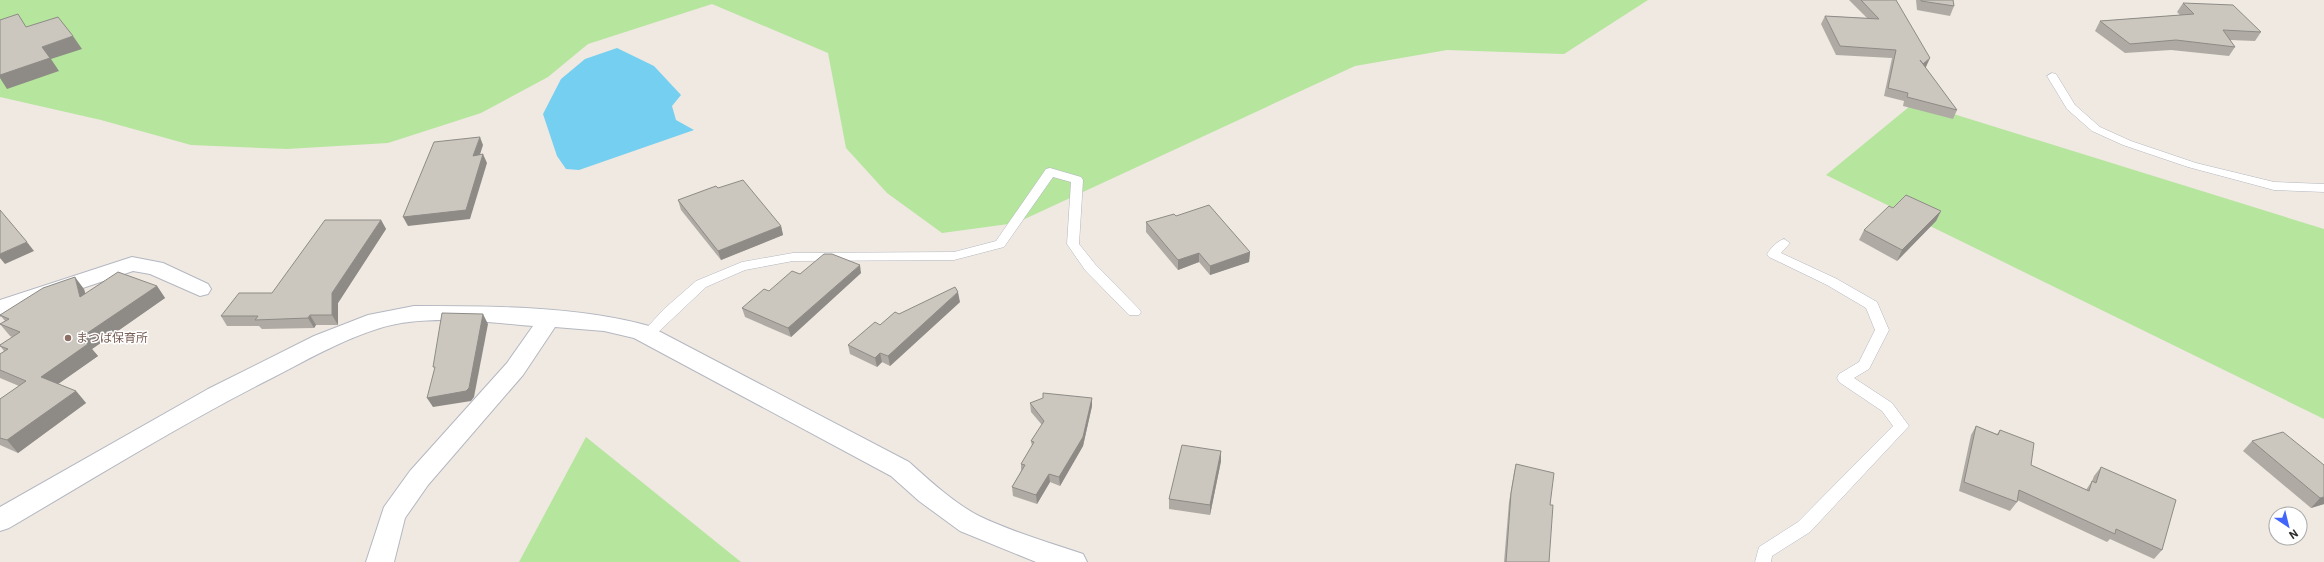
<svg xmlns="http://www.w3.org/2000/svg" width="2324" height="562" font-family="Roboto,'Noto Sans JP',sans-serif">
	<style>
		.green { fill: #b6e59e }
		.water { fill: #75cff0 }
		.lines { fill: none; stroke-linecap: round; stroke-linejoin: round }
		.service-casing { stroke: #b4b7c1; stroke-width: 1 }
		.minor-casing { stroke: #b4b7c1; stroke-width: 2 }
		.service { fill: #fff; fill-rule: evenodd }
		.minor { fill: #fff; fill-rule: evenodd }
		.wall { fill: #afaba4 }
		.shaded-wall { fill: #8e8b86 }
		.building { fill: #cbc7bf; stroke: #8e8b86 }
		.education-dot { fill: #8d6e63; stroke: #fff; stroke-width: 1.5 }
		.labels { text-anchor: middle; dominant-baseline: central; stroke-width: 3; stroke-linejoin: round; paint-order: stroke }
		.education-label { font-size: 12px; fill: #785e54; stroke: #fff; text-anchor: start }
	</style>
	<rect width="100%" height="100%" fill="#efe9e1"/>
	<!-- green -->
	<g class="green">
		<polygon points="0,0 1648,0 1564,54 1447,50 1355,66 1016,223 942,233 887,193 846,148 828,53 712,4 588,44 548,77 481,113 388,143 287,149 191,145 101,120 0,97"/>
		<polygon points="1915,102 2324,229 2324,419 1826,175"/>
		<polygon points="586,437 741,562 519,562"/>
	</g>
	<!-- water -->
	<polygon class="water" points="617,48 654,66 681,95 672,106 676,120 694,130 579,170 566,169 557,156 543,114 561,79 585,59"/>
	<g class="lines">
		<defs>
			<g id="service">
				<polygon points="2052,73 2056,74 2075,105 2100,127 2131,141 2196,163 2274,182 2324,184 2324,192 2274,190 2188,167 2123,145 2092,131 2067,109 2047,76"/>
				<polygon points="1050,168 1081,177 1083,180 1079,244 1095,264 1139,309 1141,312 1139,315 1129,315 1085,270 1067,244 1071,182 1053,177 1004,247 954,260 793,261 745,270 706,287 652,338 647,340 640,335 664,309 696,281 742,262 793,253 954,252 996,241 1046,169"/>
				<path d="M 1784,239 L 1790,243 L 1781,253 L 1837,279 L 1877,302 L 1889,330 L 1869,369 L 1854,378 L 1892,403 L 1909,426 L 1810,532 L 1772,556 L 1771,562 L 1755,562 L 1759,547 L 1798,522 L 1893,426 L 1882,411 L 1839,382 L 1837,378 L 1839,374 L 1859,362 L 1875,330 L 1866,308 L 1827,285 L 1769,257 L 1767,254 C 1771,248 1777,241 1784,239 Z"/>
			</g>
			<g id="minor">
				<polygon points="132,257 163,263 208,284 211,289 208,294 200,296 150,274 133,271 0,316 0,300"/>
				<path d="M 414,306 C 489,306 578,306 649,326 L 909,462 C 930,481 954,503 979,516 C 1012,532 1048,542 1083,554 L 1087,562 L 1036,562 L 960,531 L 919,501 L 891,476 L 634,338 L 604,331 L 555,327 L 523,375 L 428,485 L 405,518 L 394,562 L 366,562 L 384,507 L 410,471 L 507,363 L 533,326 C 486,322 426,314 380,328 C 341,340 305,361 270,379 C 181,424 96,477 9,528 L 0,531 L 0,507 L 208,389 L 314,336 L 368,315 Z"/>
			</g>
		</defs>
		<!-- service casing -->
		<use href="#service" class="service-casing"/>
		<!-- minor casing -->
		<use href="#minor" class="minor-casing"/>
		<!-- service -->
		<use href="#service" class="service"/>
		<!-- minor -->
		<use href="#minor" class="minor"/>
	</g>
	<!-- wall -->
	<g class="wall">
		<polygon points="1849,0 1896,0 1926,67 1925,68 1957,110 1953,119 1903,106 1904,101 1884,96 1892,58 1836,55 1821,24 1825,16 1867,18"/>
		<polygon points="1916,0 1953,0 1954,6 1950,16 1917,10"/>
		<polygon points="2183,3 2261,32 2255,41 2230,40 2235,47 2229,56 2171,50 2125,53 2095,31 2100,21 2180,15 2177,12"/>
		<polygon points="718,188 781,226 783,235 721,260 681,210 678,200"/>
		<polygon points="1941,211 1936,221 1897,261 1859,240 1864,230"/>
		<polygon points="1176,216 1250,252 1249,262 1210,275 1199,262 1178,270 1146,232 1146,222"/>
		<polygon points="381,220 386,229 338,303 338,325 316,325 314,328 262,329 259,326 227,326 221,316 272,293"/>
		<polygon points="861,273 791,337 745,317 742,308 769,291 800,274"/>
		<polygon points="157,286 165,298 92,349 98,356 58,384 76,391 86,403 18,453 0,445 0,399 19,386 0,378 0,354 4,351 0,346 0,345 12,337 10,336 0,324 5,321 0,315 84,289 85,294"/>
		<polygon points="960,302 890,366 882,362 877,367 850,354 848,345 899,314"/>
		<polygon points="1030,403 1092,406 1083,446 1060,486 1050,482 1037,504 1013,496 1012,487 1021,471 1021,464 1032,446 1031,441 1042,425 1031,412"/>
		<polygon points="1976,426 1997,434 2000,430 2031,465 2086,490 2092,481 2094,476 2101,467 2162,550 2154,559 2110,539 2107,542 2017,500 2017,502 2010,511 1959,491 1971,435"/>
		<polygon points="2252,441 2324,465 2324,504 2311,508 2243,451"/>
		<polygon points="1221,451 1221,461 1210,515 1169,509 1169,499"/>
		<polygon points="1516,464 1550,505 1549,562 1504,562 1509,502 1514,473"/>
	</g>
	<!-- shaded-wall -->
	<g class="shaded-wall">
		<polygon points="73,36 82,49 51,59 59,71 7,89 0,78 0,75 42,47"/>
		<polygon points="1930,58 1926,67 1919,72 1923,64"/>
		<polygon points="480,137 483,145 477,164 473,156"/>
		<polygon points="483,154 487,163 470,219 408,226 403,217"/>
		<polygon points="1941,211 1936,221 1897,261 1902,250"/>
		<polygon points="381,220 386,229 338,303 338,325 332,315 332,293"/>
		<polygon points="781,226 783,235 721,260 718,251"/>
		<polygon points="27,242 34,251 5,264 0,258 0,254"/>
		<polygon points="1250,252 1249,262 1210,275 1210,266"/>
		<polygon points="1199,253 1199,262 1178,270 1178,260"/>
		<polygon points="860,265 861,273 791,337 788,328"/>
		<polygon points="75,277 84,289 90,309 80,297"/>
		<polygon points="157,286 165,298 92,349 98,356 51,389 41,377 77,340"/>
		<polygon points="958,292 960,302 890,366 888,356"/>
		<polygon points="483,314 488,324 474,397 471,401 433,407 427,398"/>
		<polygon points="310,315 316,325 314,328 308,318"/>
		<polygon points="880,353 882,362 877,367 875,358"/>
		<polygon points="76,391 86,403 18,453 7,440"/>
		<polygon points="1092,398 1092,406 1083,446 1060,486 1059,477"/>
		<polygon points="1221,451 1221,461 1210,515 1210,505"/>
		<polygon points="1049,474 1050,482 1037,504 1036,495"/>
		<polygon points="2324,497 2324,504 2311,508 2320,498"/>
	</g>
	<!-- building -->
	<g class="building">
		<polygon points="1861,0 1896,0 1930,58 1923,64 1920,60 1957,110 1907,97 1908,93 1888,88 1896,50 1840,46 1825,16 1879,19"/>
		<polygon points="1921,0 1953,0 1954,6 1921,1"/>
		<polygon points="2183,3 2233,5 2261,32 2223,30 2235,47 2176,40 2130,44 2100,21 2194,14"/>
		<polygon points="18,14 26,27 58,17 73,36 42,47 50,58 0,75 0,20"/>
		<polygon points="480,137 473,156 483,154 466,210 403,217 434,142"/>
		<polygon points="743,180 781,226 718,251 678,200 716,186 718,188"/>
		<polygon points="1906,195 1941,211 1902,250 1864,230 1889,206 1893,208"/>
		<polygon points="1209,205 1250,252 1210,266 1199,253 1178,260 1146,222 1174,214 1176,216"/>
		<polygon points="0,210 27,242 0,254"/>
		<polygon points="325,220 381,220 332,293 332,315 310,315 308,318 255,320 258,316 221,316 239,293 272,293"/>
		<polygon points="824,254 832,254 860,265 788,328 742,308 764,289 769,291 792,271 800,274"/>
		<polygon points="118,272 157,286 77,340 88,344 41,377 76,391 7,440 0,438 0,399 26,381 0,370 0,354 8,349 0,346 0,345 20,332 0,324 9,319 0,315 43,288 75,277 80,297"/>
		<polygon points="955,287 958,292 888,356 880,353 875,358 848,345 875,322 880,325 895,312 899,314"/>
		<polygon points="442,313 483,314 469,388 466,391 427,398 435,367 433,367"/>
		<polygon points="1043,393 1092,398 1083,437 1059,477 1049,474 1036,495 1012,487 1025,465 1021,464 1034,442 1031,441 1044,421 1030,403 1043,398"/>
		<polygon points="1976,426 1998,435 2000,430 2034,443 2031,465 2089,491 2092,481 2096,483 2101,467 2176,500 2162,550 2116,529 2115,534 2019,490 2017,502 1964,482"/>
		<polygon points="2283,432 2324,465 2324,497 2320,498 2252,441"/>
		<polygon points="1182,445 1221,451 1210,505 1169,499"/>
		<polygon points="1516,464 1554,473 1550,505 1553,505 1549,562 1506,562 1511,493"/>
	</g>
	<!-- markers -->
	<circle class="education-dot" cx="68" cy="338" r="4"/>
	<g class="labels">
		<!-- education labels -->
		<g class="education-label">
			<text x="76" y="338">まつば保育所</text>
		</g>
	</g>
	<!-- north arrow -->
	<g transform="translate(2288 526) rotate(145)"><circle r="19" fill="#ffffff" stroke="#ababab"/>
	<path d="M0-3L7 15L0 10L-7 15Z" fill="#4264fb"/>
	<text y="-6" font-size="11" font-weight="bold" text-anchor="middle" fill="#2e2e2e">N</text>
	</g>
</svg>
